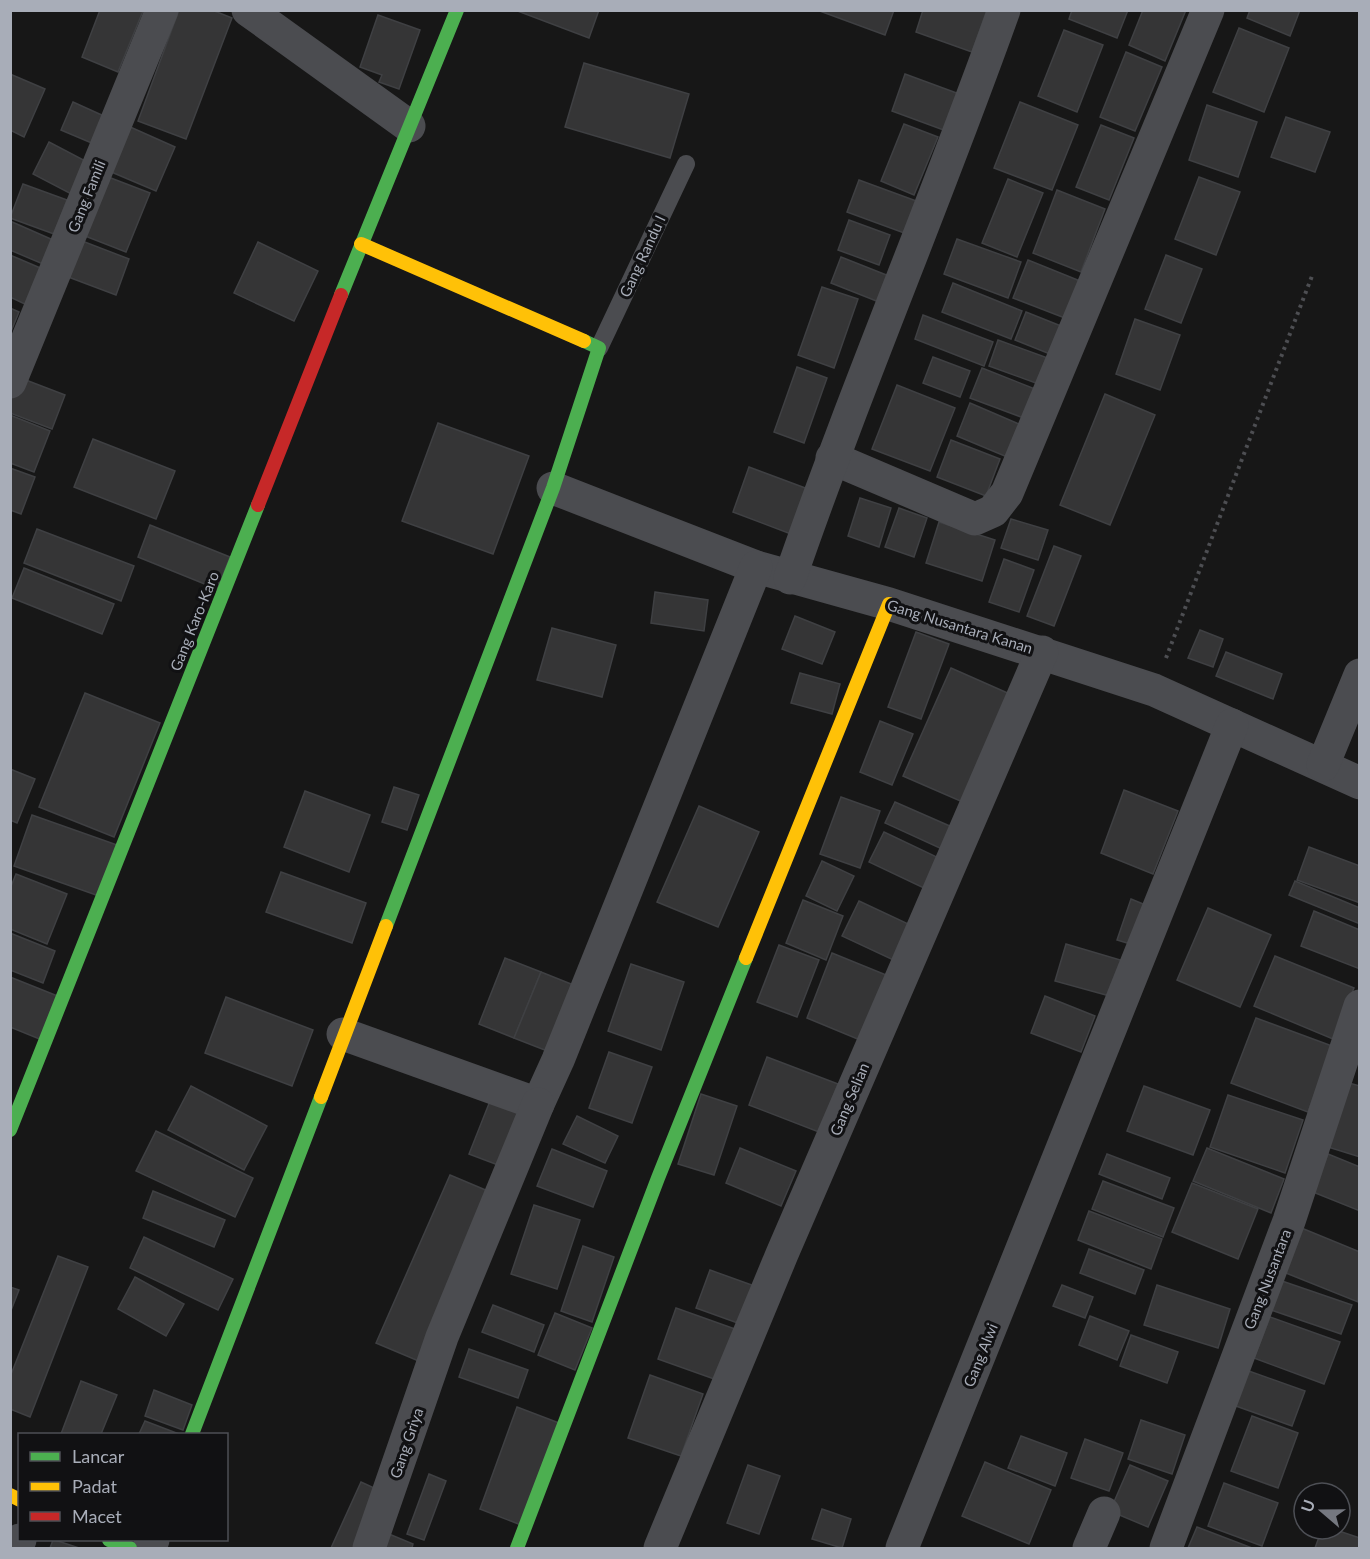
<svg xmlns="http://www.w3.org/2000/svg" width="1370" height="1559" font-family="Lato,sans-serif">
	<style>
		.building { fill: #353536; stroke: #3f4043; stroke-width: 1.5 }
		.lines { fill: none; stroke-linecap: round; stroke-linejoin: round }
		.path { stroke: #4d4e52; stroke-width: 4; stroke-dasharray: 3 4.5; stroke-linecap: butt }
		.lane { stroke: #4b4c50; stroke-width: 18 }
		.street { stroke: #4b4c50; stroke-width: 33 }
		.fast { stroke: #4caf50; stroke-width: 14 }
		.slow { stroke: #ffc107; stroke-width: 14 }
		.jam { stroke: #c62828; stroke-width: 14 }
		.labels { text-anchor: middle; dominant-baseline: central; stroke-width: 6; stroke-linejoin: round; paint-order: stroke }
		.street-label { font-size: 15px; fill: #a8adb8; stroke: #111113 }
	</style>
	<rect width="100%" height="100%" fill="#171717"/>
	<!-- building -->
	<g class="building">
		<polygon points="100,10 143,11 118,72 82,57"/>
		<polygon points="179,10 212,10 232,18 186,139 138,121"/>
		<polygon points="515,10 599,10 589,38"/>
		<polygon points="817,10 894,10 885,35"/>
		<polygon points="923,10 987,10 972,52 916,32"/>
		<polygon points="1072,10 1128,10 1117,38 1069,19"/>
		<polygon points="1143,10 1186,10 1165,61 1129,45"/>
		<polygon points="1250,10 1300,10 1290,36 1247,18"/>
		<polygon points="378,15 420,30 399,89 379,82 382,75 360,67"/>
		<polygon points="1239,28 1289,48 1264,112 1213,92"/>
		<polygon points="1064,30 1103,45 1077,112 1038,96"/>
		<polygon points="1126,52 1162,67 1135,131 1100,117"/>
		<polygon points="584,63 689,94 670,158 565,127"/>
		<polygon points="10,74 45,89 24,137 10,130"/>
		<polygon points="905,74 962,95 949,132 892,111"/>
		<polygon points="73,102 106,117 94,144 61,130"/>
		<polygon points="1020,102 1078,125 1052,190 994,168"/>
		<polygon points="1207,105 1257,122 1238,177 1189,160"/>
		<polygon points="1286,117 1330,132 1315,172 1271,157"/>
		<polygon points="904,124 938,137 914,195 881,181"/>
		<polygon points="1101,125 1134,138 1109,200 1076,187"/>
		<polygon points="128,126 175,147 156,191 109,171"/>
		<polygon points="49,142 95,166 79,198 33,174"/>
		<polygon points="103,175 150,193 126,252 80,234"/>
		<polygon points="1199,177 1240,192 1216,255 1175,239"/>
		<polygon points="1008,179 1043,193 1017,257 982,243"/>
		<polygon points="859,180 919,202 907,234 847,212"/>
		<polygon points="23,184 67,200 54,234 10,218"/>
		<polygon points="1057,190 1105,209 1081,272 1033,253"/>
		<polygon points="849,220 890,235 879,265 838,250"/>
		<polygon points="10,221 53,240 43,264 10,250"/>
		<polygon points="77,239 129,259 116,295 63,275"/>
		<polygon points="957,239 1021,262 1008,298 944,274"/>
		<polygon points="258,242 318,271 294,321 234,293"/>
		<polygon points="10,255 45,270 29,306 10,297"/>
		<polygon points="1166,255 1202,269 1181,323 1145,309"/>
		<polygon points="841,257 894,278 884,304 831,283"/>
		<polygon points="1028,260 1085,283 1070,320 1013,298"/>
		<polygon points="953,283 1022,311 1011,339 942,312"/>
		<polygon points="822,287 858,299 834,368 798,355"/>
		<polygon points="10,308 19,312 10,334"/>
		<polygon points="1026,312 1071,330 1060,358 1015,340"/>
		<polygon points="923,315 993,342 984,366 915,339"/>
		<polygon points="1135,319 1180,335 1160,390 1116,374"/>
		<polygon points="998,340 1053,360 1044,386 989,366"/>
		<polygon points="933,357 970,371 960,397 923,383"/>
		<polygon points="797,367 827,378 804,443 774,432"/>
		<polygon points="982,368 1040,391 1029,420 970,398"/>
		<polygon points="18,377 65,395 52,429 10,413 10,398"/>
		<polygon points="897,385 955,408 930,471 872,449"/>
		<polygon points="1105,394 1155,415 1110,525 1060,505"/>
		<polygon points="970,403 1026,427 1012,459 957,436"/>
		<polygon points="10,415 50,431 34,472 10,463"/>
		<polygon points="438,423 529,456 493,554 402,521"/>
		<polygon points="93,439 175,471 156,519 74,487"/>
		<polygon points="951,440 1000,459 986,496 937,477"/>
		<polygon points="749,467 808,489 791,534 733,512"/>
		<polygon points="10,468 35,477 21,514 10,510"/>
		<polygon points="860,498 891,508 879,547 848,536"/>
		<polygon points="899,508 927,518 914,557 885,547"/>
		<polygon points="1011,519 1048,530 1038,560 1001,548"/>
		<polygon points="939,522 995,540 982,581 926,563"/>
		<polygon points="150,525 230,557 217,589 138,557"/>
		<polygon points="37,529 134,566 121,601 24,563"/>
		<polygon points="1054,546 1081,556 1054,626 1027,616"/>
		<polygon points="1004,559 1034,570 1019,612 989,602"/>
		<polygon points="24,568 114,604 102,634 12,598"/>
		<polygon points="655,592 708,600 704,631 651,623"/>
		<polygon points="795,616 835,632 822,664 782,649"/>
		<polygon points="552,628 616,645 602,697 537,680"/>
		<polygon points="1200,630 1223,639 1213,667 1188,658"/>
		<polygon points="916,632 949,644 921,719 888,707"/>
		<polygon points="1226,652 1282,674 1273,699 1216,676"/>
		<polygon points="951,668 1012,695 965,803 903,776"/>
		<polygon points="800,673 840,684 832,714 791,703"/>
		<polygon points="85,693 160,723 114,837 39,807"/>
		<polygon points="880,721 913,734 892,785 860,772"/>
		<polygon points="10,769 35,779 17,823 10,820"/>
		<polygon points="394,787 419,795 407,830 382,822"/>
		<polygon points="1124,790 1178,811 1153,874 1101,853"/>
		<polygon points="305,791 370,815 349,872 284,847"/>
		<polygon points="841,797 880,811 860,868 820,854"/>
		<polygon points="895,802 952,827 942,849 885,823"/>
		<polygon points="699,806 759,832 718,927 657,902"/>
		<polygon points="32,815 117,845 99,896 14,866"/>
		<polygon points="884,832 941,859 926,889 869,862"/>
		<polygon points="1309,847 1360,866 1360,903 1297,880"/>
		<polygon points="822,861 854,876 837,911 806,896"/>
		<polygon points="281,872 366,903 352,943 266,912"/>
		<polygon points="16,874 67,894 47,944 10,929 10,889"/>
		<polygon points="1295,881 1360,908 1360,924 1289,895"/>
		<polygon points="1131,899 1148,906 1134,945 1117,940"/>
		<polygon points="803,900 843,916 826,960 786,943"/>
		<polygon points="859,901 919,929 902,964 842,936"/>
		<polygon points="1208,908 1271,935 1240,1007 1177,980"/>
		<polygon points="1314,911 1360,930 1360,969 1301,946"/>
		<polygon points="10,933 55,951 43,983 10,970"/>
		<polygon points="1066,944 1127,962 1117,998 1055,981"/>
		<polygon points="779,945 819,960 797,1017 757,1002"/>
		<polygon points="832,953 886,975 860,1040 807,1018"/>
		<polygon points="1275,956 1354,988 1333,1039 1254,1006"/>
		<polygon points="505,958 541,972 514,1038 479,1024"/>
		<polygon points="631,964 684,982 661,1050 608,1031"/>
		<polygon points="541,972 581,988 555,1054 514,1038"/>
		<polygon points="10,977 60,997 42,1040 10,1027"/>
		<polygon points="1045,996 1095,1016 1081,1052 1031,1033"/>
		<polygon points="226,997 313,1030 292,1086 205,1053"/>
		<polygon points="1256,1018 1332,1046 1308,1112 1231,1083"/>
		<polygon points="609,1052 652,1067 632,1123 589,1108"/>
		<polygon points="767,1057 838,1084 819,1132 749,1105"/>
		<polygon points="1349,1083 1360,1086 1360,1157 1328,1147"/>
		<polygon points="191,1086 267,1126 244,1170 168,1130"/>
		<polygon points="1144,1086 1210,1110 1193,1155 1127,1131"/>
		<polygon points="701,1094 737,1106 714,1175 678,1164"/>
		<polygon points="1228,1095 1303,1120 1285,1173 1210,1147"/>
		<polygon points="492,1096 529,1110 506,1168 469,1154"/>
		<polygon points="577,1116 618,1136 605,1163 563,1144"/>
		<polygon points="156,1131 253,1178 235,1217 136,1171"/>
		<polygon points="740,1148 796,1171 781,1206 726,1183"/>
		<polygon points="1207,1148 1284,1179 1271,1213 1193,1181"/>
		<polygon points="552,1149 607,1171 593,1207 537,1186"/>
		<polygon points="1107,1154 1170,1178 1162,1199 1099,1174"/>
		<polygon points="1328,1154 1360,1167 1360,1211 1313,1192"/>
		<polygon points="450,1175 495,1194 421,1362 376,1343"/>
		<polygon points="1103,1181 1174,1208 1163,1237 1092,1209"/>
		<polygon points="1192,1183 1258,1209 1238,1259 1172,1232"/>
		<polygon points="153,1191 225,1220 214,1247 143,1218"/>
		<polygon points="534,1205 580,1220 557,1289 511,1274"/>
		<polygon points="1089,1211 1162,1239 1151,1269 1078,1240"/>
		<polygon points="1299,1227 1360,1252 1358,1302 1281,1271"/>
		<polygon points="144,1237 233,1279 218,1310 130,1268"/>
		<polygon points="583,1246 614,1257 592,1322 561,1311"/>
		<polygon points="1089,1249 1144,1270 1135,1294 1080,1273"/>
		<polygon points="58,1256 88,1267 30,1417 10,1409 10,1377"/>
		<polygon points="710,1270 760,1288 746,1326 696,1308"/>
		<polygon points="135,1277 184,1304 166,1336 118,1309"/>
		<polygon points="1282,1281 1352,1305 1341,1334 1271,1310"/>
		<polygon points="1062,1285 1093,1297 1085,1318 1053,1306"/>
		<polygon points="1157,1285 1230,1309 1218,1348 1144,1325"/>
		<polygon points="10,1287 19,1290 10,1313"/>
		<polygon points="493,1305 544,1325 534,1352 482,1332"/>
		<polygon points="676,1308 735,1329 717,1380 658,1359"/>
		<polygon points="555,1313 592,1328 575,1370 538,1355"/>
		<polygon points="1090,1316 1129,1331 1117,1360 1079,1345"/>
		<polygon points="1270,1317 1340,1342 1324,1384 1254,1358"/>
		<polygon points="1131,1335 1178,1352 1167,1383 1120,1366"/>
		<polygon points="469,1349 528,1370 518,1398 459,1377"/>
		<polygon points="1246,1370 1305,1391 1292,1426 1233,1405"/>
		<polygon points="650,1375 703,1394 681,1456 628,1438"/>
		<polygon points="81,1381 117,1395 101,1434 61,1434"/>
		<polygon points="154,1390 192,1405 183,1430 145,1416"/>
		<polygon points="517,1407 559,1423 521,1525 480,1509"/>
		<polygon points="1252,1416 1298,1433 1278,1488 1231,1471"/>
		<polygon points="1141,1420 1185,1435 1172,1474 1128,1459"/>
		<polygon points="145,1421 179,1434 139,1434"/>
		<polygon points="1021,1436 1067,1453 1055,1486 1008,1468"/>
		<polygon points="1085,1439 1123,1453 1109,1491 1071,1478"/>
		<polygon points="985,1462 1051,1490 1029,1544 962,1516"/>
		<polygon points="748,1465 780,1476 759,1534 727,1523"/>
		<polygon points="1130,1465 1168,1481 1148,1527 1110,1511"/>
		<polygon points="429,1474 446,1481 424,1540 407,1534"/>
		<polygon points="361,1482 383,1492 358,1548 331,1548"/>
		<polygon points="1224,1483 1278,1503 1262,1546 1208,1526"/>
		<polygon points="822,1509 851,1519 842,1548 812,1539"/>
		<polygon points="1197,1527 1252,1548 1188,1548"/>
		<polygon points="1322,1529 1333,1529 1360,1538 1360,1548 1315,1548"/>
		<polygon points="389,1534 413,1544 412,1548 384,1548"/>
		<polygon points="53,1540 55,1540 79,1548 50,1548"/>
	</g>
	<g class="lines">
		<!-- path -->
		<polyline class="path" points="1166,658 1312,276"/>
		<!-- lane -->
		<polyline class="lane" points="599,348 686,164"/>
		<!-- street -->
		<g class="street">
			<polyline points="248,10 409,126"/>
			<polyline points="10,382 162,10"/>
			<polyline points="832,458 975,519 993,511 1007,493 1208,10"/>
			<polyline points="553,488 756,567 889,604 1154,690 1360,783"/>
			<path d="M 790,578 C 856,387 936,201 1004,10"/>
			<polyline points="1323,765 1360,675"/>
			<polyline points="343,1034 538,1104 558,1060 756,567"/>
			<polyline points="16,1548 20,1540"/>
			<polyline points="149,1548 153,1540"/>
			<polyline points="369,1548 442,1337 538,1104"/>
			<polyline points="660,1548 782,1254 1042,652"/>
			<polyline points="902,1548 1232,725"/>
			<polyline points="1089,1548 1104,1513"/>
			<polyline points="1166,1548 1289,1221 1360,1006"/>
		</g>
		<!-- fast -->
		<g class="fast">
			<polyline points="341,295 457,10"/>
			<polyline points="386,926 553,488 599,348 584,341"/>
			<polyline points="10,1130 258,505"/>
			<polyline points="192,1434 321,1097"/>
			<polyline points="109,1540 130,1548"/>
			<polyline points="517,1548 658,1178 746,958"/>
		</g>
		<!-- slow -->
		<g class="slow">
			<polyline points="361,244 584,341"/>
			<polyline points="746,958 889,604"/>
			<polyline points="321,1097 386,926"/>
			<polyline points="10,1495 20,1500"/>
		</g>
		<!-- jam -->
		<polyline class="jam" points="258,505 341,295"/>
	</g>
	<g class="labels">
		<!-- street labels -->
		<g class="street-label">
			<text transform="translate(86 196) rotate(-68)">Gang Famili</text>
			<text transform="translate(642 256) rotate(-65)">Gang Randu I</text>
			<text transform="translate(194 621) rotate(-68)">Gang Karo-Karo</text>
			<text transform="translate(960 626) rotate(17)">Gang Nusantara Kanan</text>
			<text transform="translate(849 1099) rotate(-67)">Gang Selian</text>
			<text transform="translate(1267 1279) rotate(-69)">Gang Nusantara</text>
			<text transform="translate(980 1355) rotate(-68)">Gang Alwi</text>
			<text transform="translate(406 1443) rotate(-71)">Gang Griya</text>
		</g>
	</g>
	<!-- border -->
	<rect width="1370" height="1559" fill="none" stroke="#a8adb8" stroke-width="24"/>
	<!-- legend -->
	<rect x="18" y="1433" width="210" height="108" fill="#111113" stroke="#4d4f55" stroke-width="1.5"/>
	<rect x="30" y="1452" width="30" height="9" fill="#4caf50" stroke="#4d4f55" stroke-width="1.5"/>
	<text x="72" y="1463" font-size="18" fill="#a8adb8">Lancar</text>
	<rect x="30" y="1482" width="30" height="9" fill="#ffc107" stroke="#4d4f55" stroke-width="1.5"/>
	<text x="72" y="1493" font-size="18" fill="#a8adb8">Padat</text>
	<rect x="30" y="1512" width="30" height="9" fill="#c62828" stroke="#4d4f55" stroke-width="1.5"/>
	<text x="72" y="1523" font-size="18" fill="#a8adb8">Macet</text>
	<!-- north arrow -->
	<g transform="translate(1322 1511) rotate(290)"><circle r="28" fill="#111113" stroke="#4d4f55" stroke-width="1.5"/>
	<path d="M0-4.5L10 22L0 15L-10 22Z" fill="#757880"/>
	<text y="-9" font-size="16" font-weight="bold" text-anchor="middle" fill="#a8adb8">U</text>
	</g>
</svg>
